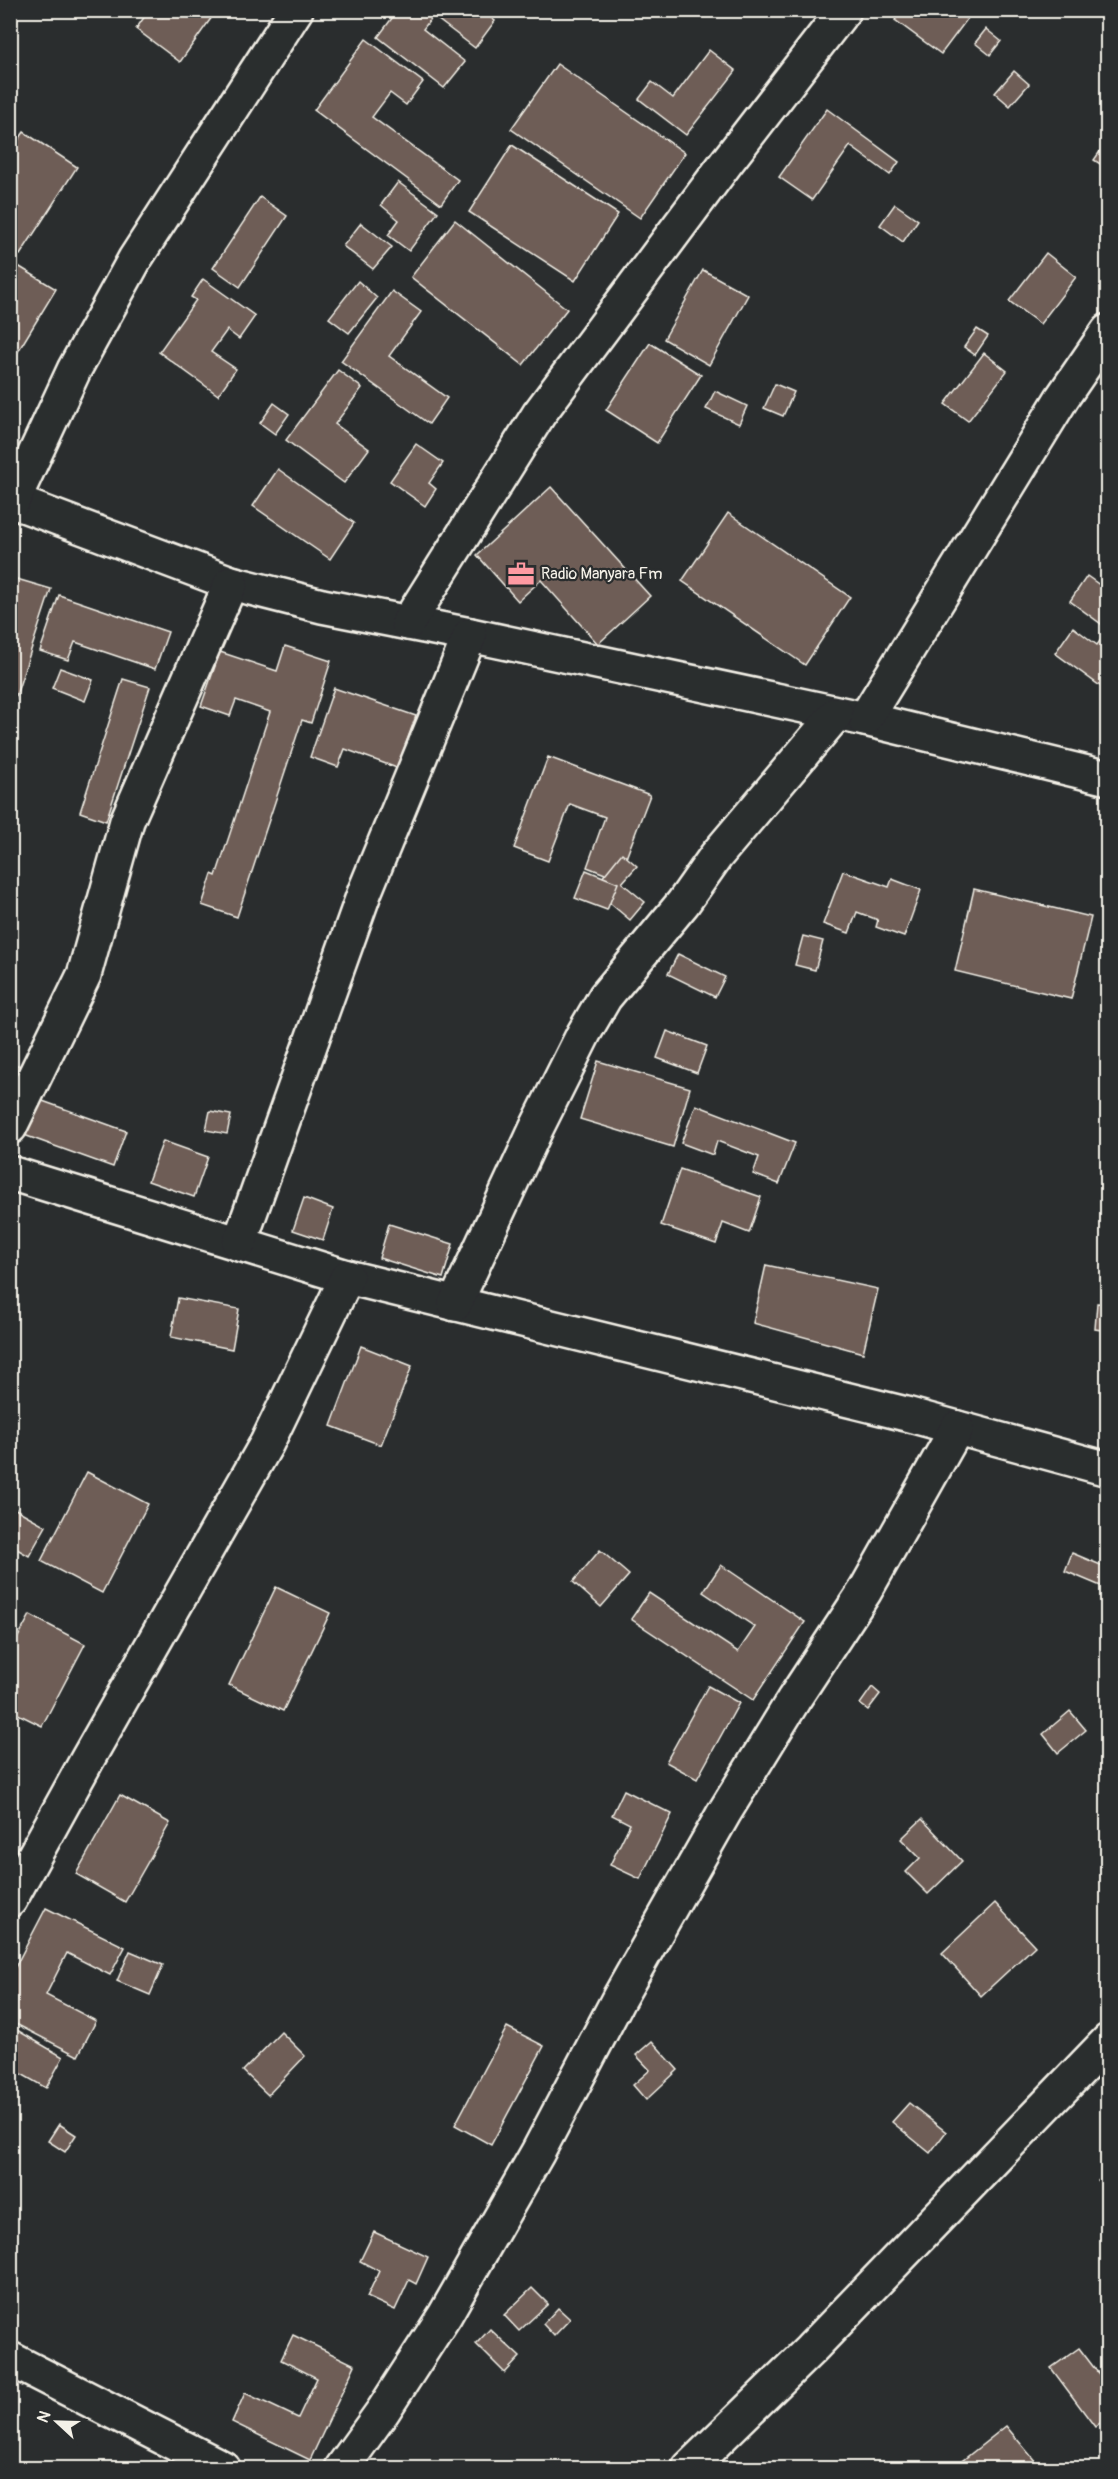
<svg xmlns="http://www.w3.org/2000/svg" width="1118" height="2479" font-family="Pangolin,sans-serif">
	<style>
		.building { fill: #6e5d57; stroke: #f4f1e8; stroke-width: 1.5 }
		.lines { fill: none; stroke-linecap: round; stroke-linejoin: round }
		.street-casing { stroke: #f4f1e8; stroke-width: 38 }
		.street { stroke: #2a2d2e; stroke-width: 33 }
		.labels { text-anchor: middle; dominant-baseline: central; stroke-width: 4.5; stroke-linejoin: round; paint-order: stroke }
		.poi-label { font-size: 16px; fill: #f4f1e8; stroke: #2a2d2e; text-anchor: start }
	</style>
	<rect width="100%" height="100%" fill="#2a2d2e"/>
	<filter id="ink" filterUnits="userSpaceOnUse"><feTurbulence type="fractalNoise" baseFrequency=".0167" numOctaves="2"/><feDisplacementMap in="SourceGraphic" scale="12" xChannelSelector="R" yChannelSelector="G"/><feConvolveMatrix kernelMatrix="1 2 1 2 8 2 1 2 1" color-interpolation-filters="sRGB"/></filter>
	<g filter="url(#ink)">
		<!-- building -->
		<g class="building">
			<polygon points="149,10 217,10 180,62 136,29"/>
			<polygon points="398,10 481,10 495,21 475,48 433,16 423,29 465,62 444,88 378,37"/>
			<polygon points="902,10 974,10 941,54 895,20"/>
			<polygon points="1100,10 1108,10 1108,26"/>
			<polygon points="986,29 1001,41 990,55 975,43"/>
			<polygon points="366,39 423,82 406,105 390,93 372,117 458,180 441,204 314,110"/>
			<polygon points="709,50 736,71 686,135 639,99 652,82 673,98"/>
			<polygon points="557,64 685,153 640,218 511,129"/>
			<polygon points="1014,71 1029,84 1010,106 995,93"/>
			<polygon points="827,109 899,162 890,175 850,146 812,200 779,177"/>
			<polygon points="24,132 77,167 20,255 10,249 10,152"/>
			<polygon points="1108,140 1108,169 1094,160"/>
			<polygon points="512,145 618,214 575,281 469,212"/>
			<polygon points="398,182 438,212 409,251 388,235 399,220 381,205"/>
			<polygon points="260,197 287,216 240,287 213,268"/>
			<polygon points="895,204 918,220 903,242 880,225"/>
			<polygon points="455,220 567,309 523,365 411,277"/>
			<polygon points="361,223 392,247 373,269 343,246"/>
			<polygon points="1046,253 1076,277 1040,324 1009,301"/>
			<polygon points="10,261 56,289 11,363 10,363"/>
			<polygon points="703,270 748,295 709,365 664,339"/>
			<polygon points="203,279 255,316 239,339 227,330 211,352 236,369 218,395 159,352 196,300 191,297"/>
			<polygon points="358,281 377,298 349,333 329,318"/>
			<polygon points="392,291 421,312 389,356 447,398 429,424 341,361"/>
			<polygon points="977,329 988,336 975,355 964,347"/>
			<polygon points="650,343 701,375 657,443 606,410"/>
			<polygon points="984,353 1007,371 968,421 945,404"/>
			<polygon points="338,370 362,388 335,424 369,449 344,483 286,440"/>
			<polygon points="775,384 794,392 783,416 764,408"/>
			<polygon points="715,391 747,406 739,424 706,409"/>
			<polygon points="274,403 289,414 275,434 260,423"/>
			<polygon points="416,444 443,463 429,483 436,489 425,506 390,481"/>
			<polygon points="278,469 354,523 330,559 253,506"/>
			<polygon points="551,487 650,596 598,644 541,580 518,601 477,555"/>
			<polygon points="728,513 850,597 805,665 682,581"/>
			<polygon points="1087,576 1108,591 1108,629 1070,601"/>
			<polygon points="10,577 51,589 10,714"/>
			<polygon points="59,595 168,632 155,669 75,642 68,660 40,651"/>
			<polygon points="1073,627 1097,645 1108,630 1107,691 1055,653"/>
			<polygon points="285,646 331,661 311,723 302,720 237,917 202,905 212,874 216,876 270,712 236,700 230,716 201,706 220,652 277,671"/>
			<polygon points="60,668 93,680 85,701 52,688"/>
			<polygon points="123,679 150,687 106,821 80,812"/>
			<polygon points="334,688 416,716 397,768 345,749 338,767 310,757"/>
			<polygon points="548,757 650,795 618,879 587,867 605,817 570,804 548,861 514,848"/>
			<polygon points="622,853 637,866 622,883 645,902 630,920 593,889"/>
			<polygon points="586,870 618,883 607,910 575,898"/>
			<polygon points="843,871 889,887 892,879 921,890 904,937 876,927 878,920 857,912 849,933 823,924"/>
			<polygon points="974,889 1091,917 1071,999 955,971"/>
			<polygon points="803,936 823,941 815,970 795,965"/>
			<polygon points="678,954 725,977 715,997 668,974"/>
			<polygon points="667,1031 707,1046 697,1073 657,1058"/>
			<polygon points="598,1061 690,1088 673,1147 580,1119"/>
			<polygon points="10,1063 21,1066 10,1098"/>
			<polygon points="37,1099 126,1131 113,1167 24,1135"/>
			<polygon points="696,1105 795,1143 779,1184 753,1174 759,1157 717,1141 713,1155 681,1143"/>
			<polygon points="210,1111 231,1115 227,1134 206,1130"/>
			<polygon points="163,1141 208,1157 194,1197 148,1181"/>
			<polygon points="680,1169 761,1197 749,1233 723,1223 716,1244 661,1225"/>
			<polygon points="304,1198 333,1209 323,1240 293,1230"/>
			<polygon points="389,1224 453,1244 443,1278 379,1258"/>
			<polygon points="766,1265 878,1289 863,1353 753,1323"/>
			<polygon points="178,1298 239,1309 232,1349 171,1337"/>
			<polygon points="1097,1303 1108,1304 1108,1331 1095,1329"/>
			<polygon points="361,1346 412,1366 381,1445 331,1426"/>
			<polygon points="87,1472 148,1504 102,1593 41,1561"/>
			<polygon points="10,1506 46,1526 29,1556 10,1545"/>
			<polygon points="600,1550 629,1575 601,1607 573,1582"/>
			<polygon points="1072,1553 1108,1568 1108,1575 1103,1587 1065,1571"/>
			<polygon points="721,1565 805,1622 753,1700 631,1619 649,1593 738,1652 755,1627 703,1592"/>
			<polygon points="276,1587 330,1613 283,1711 229,1685"/>
			<polygon points="30,1615 85,1644 42,1726 10,1710 10,1652"/>
			<polygon points="708,1686 739,1703 697,1779 666,1762"/>
			<polygon points="872,1687 880,1694 868,1710 860,1704"/>
			<polygon points="1070,1711 1086,1730 1058,1753 1043,1734"/>
			<polygon points="624,1790 672,1814 640,1879 610,1865 630,1824 612,1815"/>
			<polygon points="120,1795 170,1823 125,1902 76,1874"/>
			<polygon points="922,1819 962,1861 928,1894 906,1872 920,1858 901,1839"/>
			<polygon points="995,1903 1035,1946 981,1996 942,1953"/>
			<polygon points="46,1908 125,1947 110,1975 67,1953 46,1995 96,2021 78,2056 10,2021 10,1977"/>
			<polygon points="130,1951 163,1965 150,1995 117,1981"/>
			<polygon points="10,2026 63,2057 46,2088 11,2068 10,2070"/>
			<polygon points="507,2027 544,2046 491,2145 455,2125"/>
			<polygon points="281,2032 305,2056 268,2095 243,2071"/>
			<polygon points="652,2041 678,2070 646,2100 633,2085 650,2070 636,2055"/>
			<polygon points="909,2103 946,2132 930,2153 892,2122"/>
			<polygon points="59,2124 76,2135 65,2152 48,2141"/>
			<polygon points="1108,2171 1108,2191 1098,2181"/>
			<polygon points="374,2232 428,2257 416,2284 409,2280 395,2310 367,2297 379,2271 360,2261"/>
			<polygon points="532,2288 548,2304 519,2331 504,2315"/>
			<polygon points="558,2308 570,2319 554,2336 543,2324"/>
			<polygon points="490,2329 520,2357 505,2373 476,2344"/>
			<polygon points="293,2335 355,2365 310,2460 232,2422 245,2393 298,2418 317,2378 281,2360"/>
			<polygon points="1079,2348 1108,2386 1108,2417 1095,2427 1051,2368"/>
			<polygon points="1006,2426 1041,2468 953,2468"/>
		</g>
		<g class="lines">
			<defs>
				<g id="street">
					<polyline points="10,500 231,583 322,606 470,635 865,719 1108,778"/>
					<polyline points="13,501 74,370 135,259 296,10"/>
					<polyline points="408,623 539,414 726,163 844,10"/>
					<polyline points="865,719 1062,398 1108,331"/>
					<polyline points="10,1127 84,975 127,821 231,583"/>
					<polyline points="10,1173 347,1277 906,1414 1108,1469"/>
					<polyline points="239,1244 365,891 470,635"/>
					<polyline points="455,1304 537,1127 584,1033 605,997 683,903 716,856 836,714"/>
					<polyline points="10,1900 87,1760 267,1443 347,1277"/>
					<polyline points="10,2359 223,2468"/>
					<polyline points="342,2468 383,2411 445,2315 538,2152 619,1998 724,1813 794,1699 865,1591 957,1428"/>
					<polyline points="689,2468 810,2350 1108,2041"/>
				</g>
			</defs>
			<!-- street casing -->
			<use href="#street" class="street-casing"/>
			<!-- street -->
			<use href="#street" class="street"/>
		</g>
	</g>
	<!-- icons -->
	<defs>
		<symbol id="office-bare" viewBox="-9 -9 18 18"><path d="M-6-3h4V-5.5h4V-3h4V5H-6ZM-1-4.5V-3h2v-1.5ZM-6 0V1H6V0Z" fill="#ff9aa2" stroke="#2a2d2e" stroke-width="2.5" paint-order="stroke"/></symbol>
	</defs>
	<g fill-rule="evenodd">
		<use href="#office-bare" x="502" y="555" width="38" height="38"/>
	</g>
	<g class="labels">
		<!-- poi labels -->
		<g class="poi-label">
			<text x="541" y="574">Radio Manyara Fm</text>
		</g>
	</g>
	<!-- margin -->
	<rect width="1118" height="2479" fill="none" stroke="#2a2d2e" stroke-width="36"/>
	<rect x="18" y="18" width="1082" height="2443" fill="none" stroke="#f4f1e8" stroke-width="2" filter="url(#ink)"/>
	<!-- north arrow -->
	<g transform="translate(57 2422) rotate(292)" stroke="#2a2d2e" stroke-width="4.5" paint-order="stroke">
	<path d="M0-4.5L10 22L0 15L-10 22Z" fill="#f4f1e8"/>
	<text y="-9" font-size="16" font-weight="bold" text-anchor="middle" fill="#f4f1e8">N</text>
	</g>
</svg>
